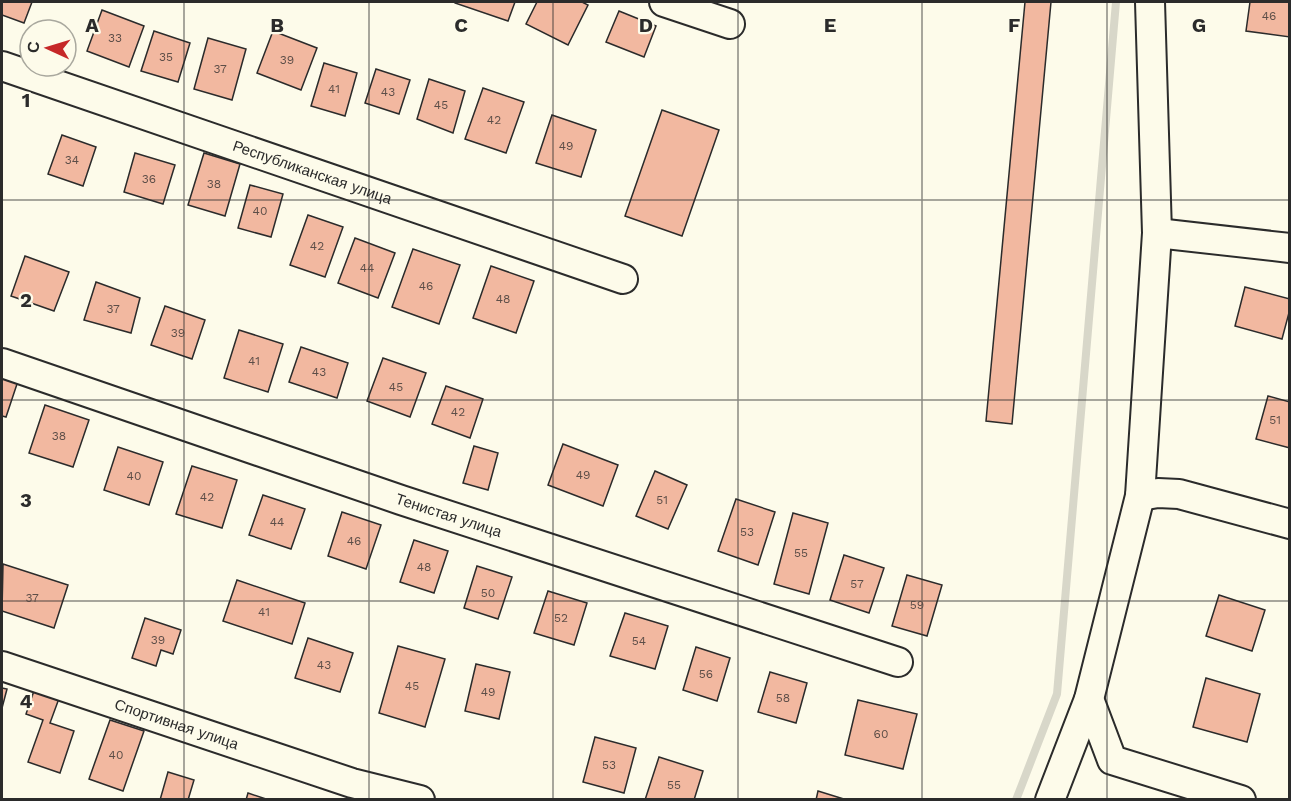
<svg xmlns="http://www.w3.org/2000/svg" width="1291" height="801" font-family="'Work Sans',sans-serif">
	<style>
		.lines { fill: none; stroke-linecap: round; stroke-linejoin: round }
		.stream { stroke: #d8d7c9; stroke-width: 8 }
		.building { fill: #f2b8a0; stroke: #2b2b2b; stroke-width: 1.5 }
		.minor-casing { stroke: #2b2b2b; stroke-width: 32 }
		.minor { stroke: #fdfbea; stroke-width: 28 }
		.grid { fill: none; stroke: #2b2b2b; stroke-width: 1.5; stroke-opacity: 0.55 }
		.labels { text-anchor: middle; dominant-baseline: central; stroke-width: 4.5; stroke-linejoin: round; paint-order: stroke }
		.number-label { font-size: 12px; fill: #5d4e48 }
		.street-label { font-size: 15px; fill: #2b2b2b; stroke: #fdfbea }
		.grid-label { font-size: 20px; text-anchor: middle; font-weight: bold; fill: #2b2b2b; stroke: #fdfbea; stroke-width: 4.5; stroke-linejoin: round; paint-order: stroke }
	</style>
	<rect width="100%" height="100%" fill="#fdfbea"/>
	<g class="lines">
		<!-- stream -->
		<polyline class="stream" points="1016,800 1057,694 1116,2"/>
	</g>
	<!-- building -->
	<g class="building">
		<polygon points="2,2 32,2 24,23 2,15"/>
		<polygon points="455,2 515,2 508,21 455,3"/>
		<polygon points="537,2 582,2 588,5 568,45 526,24"/>
		<polygon points="1025,2 1051,2 1012,424 986,421"/>
		<polygon points="1250,2 1290,2 1290,37 1246,31"/>
		<polygon points="102,10 144,26 129,67 87,51"/>
		<polygon points="619,11 656,26 644,57 606,42"/>
		<polygon points="154,31 190,43 178,82 141,71"/>
		<polygon points="273,31 317,48 301,90 257,73"/>
		<polygon points="208,38 246,49 232,100 194,89"/>
		<polygon points="324,63 357,73 345,116 311,106"/>
		<polygon points="376,69 410,80 399,114 365,103"/>
		<polygon points="429,79 465,91 453,133 417,119"/>
		<polygon points="483,88 524,102 506,153 465,139"/>
		<polygon points="662,110 719,130 682,236 625,216"/>
		<polygon points="552,115 596,130 581,177 536,163"/>
		<polygon points="62,135 96,147 83,186 48,174"/>
		<polygon points="135,153 175,165 163,204 124,192"/>
		<polygon points="204,153 240,164 225,216 188,205"/>
		<polygon points="250,185 283,194 271,237 238,228"/>
		<polygon points="308,215 343,227 325,277 290,265"/>
		<polygon points="355,238 395,253 378,298 338,283"/>
		<polygon points="413,249 460,265 439,324 392,307"/>
		<polygon points="25,256 69,272 54,311 11,296"/>
		<polygon points="491,266 534,281 516,333 473,318"/>
		<polygon points="96,282 140,298 131,333 84,320"/>
		<polygon points="1245,287 1290,299 1290,309 1282,339 1235,326"/>
		<polygon points="165,306 205,320 192,359 151,345"/>
		<polygon points="239,330 283,344 268,392 224,378"/>
		<polygon points="301,347 348,363 337,398 289,382"/>
		<polygon points="383,358 426,373 410,417 367,401"/>
		<polygon points="2,372 19,378 6,417 2,416"/>
		<polygon points="446,386 483,399 470,438 432,424"/>
		<polygon points="1268,396 1290,402 1290,448 1256,439"/>
		<polygon points="45,405 89,420 73,467 29,453"/>
		<polygon points="563,444 618,465 603,506 548,485"/>
		<polygon points="474,446 498,453 488,490 463,483"/>
		<polygon points="118,447 163,462 149,505 104,490"/>
		<polygon points="192,466 237,480 222,528 176,514"/>
		<polygon points="655,471 687,485 668,529 636,516"/>
		<polygon points="263,495 305,509 291,549 249,535"/>
		<polygon points="736,499 775,512 758,565 718,551"/>
		<polygon points="342,512 381,525 366,569 328,556"/>
		<polygon points="793,513 828,523 809,594 774,584"/>
		<polygon points="414,540 448,551 434,593 400,582"/>
		<polygon points="844,555 884,568 869,613 830,600"/>
		<polygon points="3,564 68,585 54,628 2,611"/>
		<polygon points="477,566 512,577 498,619 464,608"/>
		<polygon points="907,575 942,585 927,636 892,626"/>
		<polygon points="237,580 305,603 292,644 223,621"/>
		<polygon points="548,591 587,603 574,645 534,633"/>
		<polygon points="1219,595 1265,610 1252,651 1206,636"/>
		<polygon points="625,613 668,626 655,669 610,656"/>
		<polygon points="145,618 181,630 173,654 161,650 156,666 132,658"/>
		<polygon points="308,638 353,653 340,692 295,678"/>
		<polygon points="398,646 445,659 425,727 379,713"/>
		<polygon points="696,647 730,658 717,701 683,690"/>
		<polygon points="476,664 510,672 499,719 465,711"/>
		<polygon points="770,672 807,683 796,723 758,712"/>
		<polygon points="1206,678 1260,694 1247,742 1193,727"/>
		<polygon points="36,685 61,693 50,723 74,731 60,773 28,762 43,720 26,714"/>
		<polygon points="2,688 7,689 2,708"/>
		<polygon points="858,700 917,714 903,769 845,755"/>
		<polygon points="110,720 144,731 123,791 89,779"/>
		<polygon points="595,737 636,748 624,793 583,782"/>
		<polygon points="659,757 703,771 694,800 645,800"/>
		<polygon points="168,772 194,780 188,800 160,800"/>
		<polygon points="818,791 847,800 816,800"/>
		<polygon points="248,793 269,800 246,800"/>
	</g>
	<g class="lines">
		<defs>
			<g id="minor">
				<polyline points="664,2 730,24"/>
				<path id="s1" d="M 2,66 L 623,279"/>
				<polyline points="1157,233 1290,248"/>
				<path id="s2" d="M 2,363 L 401,500 L 898,662"/>
				<polyline points="1140,496 1158,493 1179,494 1290,524"/>
				<path id="s3" d="M 2,666 L 352,783 L 420,800"/>
				<polyline points="1089,699 1112,760 1241,800"/>
				<polyline points="1050,800 1089,699 1140,496 1157,233 1150,2"/>
			</g>
		</defs>
		<!-- minor casing -->
		<use href="#minor" class="minor-casing"/>
		<!-- minor -->
		<use href="#minor" class="minor"/>
	</g>
	<!-- grid -->
	<path class="grid" d="M 184,2 L 184,800M 369,2 L 369,800M 553,2 L 553,800M 738,2 L 738,800M 922,2 L 922,800M 1107,2 L 1107,800M 2,200 L 1290,200M 2,400 L 1290,400M 2,601 L 1290,601"/>
	<g class="labels">
		<!-- number labels -->
		<g class="number-label">
			<text x="1269" y="16">46</text>
			<text x="115" y="38">33</text>
			<text x="166" y="57">35</text>
			<text x="287" y="60">39</text>
			<text x="220" y="69">37</text>
			<text x="334" y="89">41</text>
			<text x="388" y="92">43</text>
			<text x="441" y="105">45</text>
			<text x="494" y="120">42</text>
			<text x="566" y="146">49</text>
			<text x="72" y="160">34</text>
			<text x="149" y="179">36</text>
			<text x="214" y="184">38</text>
			<text x="260" y="211">40</text>
			<text x="317" y="246">42</text>
			<text x="367" y="268">44</text>
			<text x="426" y="286">46</text>
			<text x="503" y="299">48</text>
			<text x="113" y="309">37</text>
			<text x="178" y="333">39</text>
			<text x="254" y="361">41</text>
			<text x="319" y="372">43</text>
			<text x="396" y="387">45</text>
			<text x="458" y="412">42</text>
			<text x="1275" y="420">51</text>
			<text x="59" y="436">38</text>
			<text x="583" y="475">49</text>
			<text x="134" y="476">40</text>
			<text x="207" y="497">42</text>
			<text x="662" y="500">51</text>
			<text x="277" y="522">44</text>
			<text x="747" y="532">53</text>
			<text x="354" y="541">46</text>
			<text x="801" y="553">55</text>
			<text x="424" y="567">48</text>
			<text x="857" y="584">57</text>
			<text x="488" y="593">50</text>
			<text x="32" y="598">37</text>
			<text x="917" y="605">59</text>
			<text x="264" y="612">41</text>
			<text x="561" y="618">52</text>
			<text x="158" y="640">39</text>
			<text x="639" y="641">54</text>
			<text x="324" y="665">43</text>
			<text x="706" y="674">56</text>
			<text x="412" y="686">45</text>
			<text x="488" y="692">49</text>
			<text x="783" y="698">58</text>
			<text x="881" y="734">60</text>
			<text x="116" y="755">40</text>
			<text x="609" y="765">53</text>
			<text x="674" y="785">55</text>
		</g>
		<!-- street labels -->
		<g class="street-label">
			<text stroke="none"><textPath href="#s1" startOffset="328">Республиканская улица</textPath></text>
			<text stroke="none"><textPath href="#s2" startOffset="472">Тенистая улица</textPath></text>
			<text stroke="none"><textPath href="#s3" startOffset="184">Спортивная улица</textPath></text>
		</g>
	</g>
	<g class="grid-label">
		<text x="92" y="32">A</text>
		<text x="277" y="32">B</text>
		<text x="461" y="32">C</text>
		<text x="646" y="32">D</text>
		<text x="830" y="32">E</text>
		<text x="1014" y="32">F</text>
		<text x="1199" y="32">G</text>
		<text x="26" y="107">1</text>
		<text x="26" y="307">2</text>
		<text x="26" y="507">3</text>
		<text x="26" y="708">4</text>
	</g>
	<!-- border -->
	<rect width="1291" height="801" fill="none" stroke="#2b2b2b" stroke-width="6"/>
	<!-- north arrow -->
	<g transform="translate(48 48) rotate(274)"><circle r="28" fill="#fdfbea" stroke="#a9a89e" stroke-width="1.5"/>
	<path d="M0-4.5L10 22L0 15L-10 22Z" fill="#c62828"/>
	<text y="-9" font-size="16" font-weight="bold" text-anchor="middle" fill="#2b2b2b">С</text>
	</g>
</svg>
